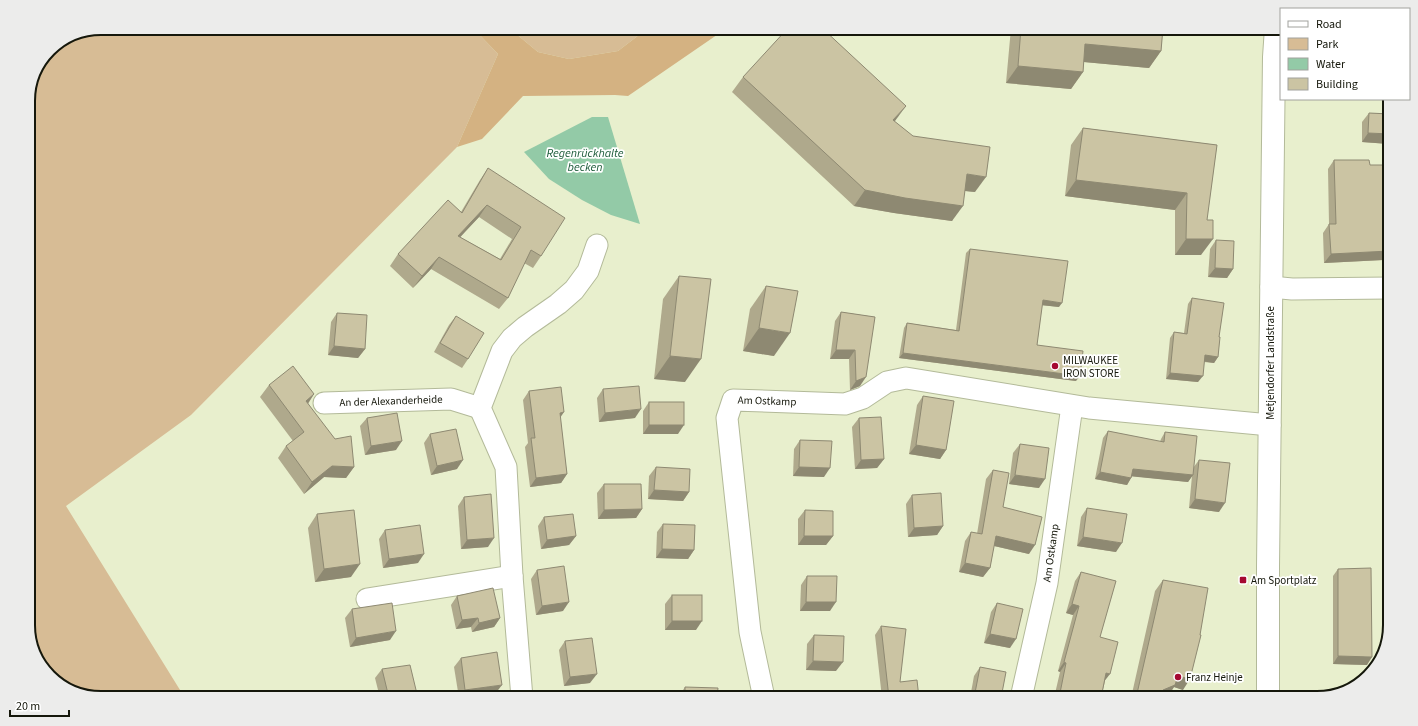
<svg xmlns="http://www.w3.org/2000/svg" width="1418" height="726" font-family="'Source Sans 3',sans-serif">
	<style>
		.green { fill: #d7bc95 }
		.forest { fill: #d4b282 }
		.water { fill: #93caa7 }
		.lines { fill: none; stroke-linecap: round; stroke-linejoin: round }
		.minor-casing { stroke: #b3ba99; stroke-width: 23 }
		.major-casing { stroke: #b3ba99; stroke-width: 24 }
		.minor { stroke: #fff; stroke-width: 21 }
		.major { stroke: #fff; stroke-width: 22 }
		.wall { fill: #afa98c; fill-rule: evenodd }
		.shaded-wall { fill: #8e8972 }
		.building { fill: #cbc4a3; stroke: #8e8972; fill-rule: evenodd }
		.poi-dot { fill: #a50932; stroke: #fff; stroke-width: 1.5 }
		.labels { text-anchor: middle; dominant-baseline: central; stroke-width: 3.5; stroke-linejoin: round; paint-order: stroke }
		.poi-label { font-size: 11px; fill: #15170b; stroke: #fff; text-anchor: start }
		.street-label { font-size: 11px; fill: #15170b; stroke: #fff }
		.water-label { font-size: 12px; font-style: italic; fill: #1e5c3b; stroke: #fff }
		.rim { fill: none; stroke: #15170b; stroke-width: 2 }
	</style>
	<rect width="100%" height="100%" fill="#e8efcd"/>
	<!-- green -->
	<g class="green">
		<polygon points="101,28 473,28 498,54 457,147 191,415 66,506 185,698 101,698 69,691 40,666 28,630 28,96 49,49 73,33"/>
		<polygon points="509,28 648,28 618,51 569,59 538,52"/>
	</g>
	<!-- forest -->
	<polygon class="forest" points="473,28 509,28 538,52 569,59 618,51 648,28 727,28 628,96 615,95 523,96 482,139 457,147 498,54"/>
	<!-- water -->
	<polygon class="water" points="592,117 608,117 640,224 611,215 582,200 549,179 524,152"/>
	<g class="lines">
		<defs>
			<g id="minor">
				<polyline points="1271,287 1292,289 1390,288"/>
				<polyline points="324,403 451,399 480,408"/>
				<polyline points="367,599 512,576"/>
				<polyline points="522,698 512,576 506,467 480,408 502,351 512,338 525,327 558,304 574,290 588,271 597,245"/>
				<polyline points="764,698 750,632 727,418 733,400 845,404 863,398 887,382 906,378 1089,408 1270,425"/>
				<polyline points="1021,698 1047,583 1072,406"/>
			</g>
			<polyline id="major" points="1268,698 1268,567 1274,57 1276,28"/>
		</defs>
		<!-- minor casing -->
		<use href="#minor" class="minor-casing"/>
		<!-- major casing -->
		<use href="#major" class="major-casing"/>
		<!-- minor -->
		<use href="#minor" class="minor"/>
		<!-- major -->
		<use href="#major" class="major"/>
	</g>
	<!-- wall -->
	<g class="wall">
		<polygon points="1011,28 1163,28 1161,51 1149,68 1084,62 1083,72 1071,89 1006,83"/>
		<polygon points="743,77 895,122 975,192 965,191 952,221 894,213 854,206 732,92"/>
		<polygon points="1369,113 1390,114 1390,143 1389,144 1362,142 1362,122"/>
		<polygon points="1083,128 1217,145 1201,255 1175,255 1175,210 1065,196 1071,145"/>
		<polygon points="1334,160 1370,165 1390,165 1390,264 1383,264 1383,260 1324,263 1323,233 1329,224 1328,169"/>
		<path d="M 488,168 L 541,256 L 533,268 L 524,263 L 508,298 L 499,309 L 431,269 L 413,288 L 390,266 L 398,254 L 461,212 L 480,180 ZM 479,217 L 512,239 L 500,259 L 460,237 Z"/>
		<polygon points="1216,240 1233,269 1227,278 1208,277 1210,249"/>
		<polygon points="970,249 1059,307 1042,305 1037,345 1076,381 899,358 904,328 907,323 956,330 966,253"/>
		<polygon points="679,276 685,382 654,379 663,299"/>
		<polygon points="766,286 774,356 743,351 750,309"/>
		<polygon points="1192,298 1219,337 1218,357 1214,363 1204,362 1198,382 1166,379 1170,338 1174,332 1184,333 1188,304"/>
		<polygon points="841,312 875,317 860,386 850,390 849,359 830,359 835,321"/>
		<polygon points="337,313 365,349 358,358 328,355 331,322"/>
		<polygon points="456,316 468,359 462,368 434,352 449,325"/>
		<polygon points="269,385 314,394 308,404 354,467 346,478 324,477 304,494 278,458 286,446 293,441 260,397"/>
		<polygon points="603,389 635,418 599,422 597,398"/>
		<polygon points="529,391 560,418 567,474 561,483 530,487 525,447 528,443 523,400"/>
		<polygon points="923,396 946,450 940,459 909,454 917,405"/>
		<polygon points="649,402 678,434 643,434 643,411"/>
		<polygon points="367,418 396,450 365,455 360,426"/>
		<polygon points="859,418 884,459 877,468 855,469 852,427"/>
		<polygon points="1108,431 1160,442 1161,439 1165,432 1193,468 1199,460 1219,512 1189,508 1192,476 1188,482 1132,476 1131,478 1127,485 1095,479 1103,438"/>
		<polygon points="430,434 457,469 431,475 424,443"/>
		<polygon points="800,440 824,477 793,476 794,449"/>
		<polygon points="1020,444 1039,488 1009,484 1013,453"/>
		<polygon points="656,467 689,492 683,501 648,499 649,476"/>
		<polygon points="993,470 1003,507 1029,554 994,546 990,568 983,577 959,572 965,541 971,532 977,534 986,479"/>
		<polygon points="604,484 642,509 636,518 598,519 597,493"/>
		<polygon points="912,495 943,526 937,535 908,537 906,504"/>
		<polygon points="464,497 488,547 461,549 458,506"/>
		<polygon points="1087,508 1116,552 1077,546 1081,517"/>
		<polygon points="805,510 833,536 826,545 798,545 798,519"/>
		<polygon points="317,514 351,577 315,582 308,528"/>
		<polygon points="544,517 576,536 569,545 541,549 538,526"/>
		<polygon points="663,524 694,550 688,559 656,558 657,532"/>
		<polygon points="385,530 418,563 383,568 379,539"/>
		<polygon points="1338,569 1367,665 1333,664 1333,576"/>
		<polygon points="537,570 563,611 536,615 531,579"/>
		<polygon points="1081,572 1100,637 1105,681 1101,698 1054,698 1060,672 1058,671 1073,615 1066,613 1075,581"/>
		<polygon points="807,576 830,611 800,611 801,585"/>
		<polygon points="1163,580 1183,690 1174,687 1168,696 1162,698 1131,698 1155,591"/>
		<polygon points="672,595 696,630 665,630 665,604"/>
		<polygon points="457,596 500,618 494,627 472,632 471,627 456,629 451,605"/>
		<polygon points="997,603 1010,648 984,643 991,612"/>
		<polygon points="352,609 390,640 350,647 345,618"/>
		<polygon points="881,626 900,682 919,698 882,698 875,635"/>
		<polygon points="814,635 836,671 806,670 807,644"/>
		<polygon points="565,641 590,683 564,686 559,650"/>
		<polygon points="461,658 495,694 467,698 459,698 454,667"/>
		<polygon points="980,667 1001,698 970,698 974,676"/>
		<polygon points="382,669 417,694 415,698 380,698 375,678"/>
		<polygon points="685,687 717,698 679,698 679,696"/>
	</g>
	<!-- shaded-wall -->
	<g class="shaded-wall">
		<polygon points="1085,44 1161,51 1149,68 1073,61"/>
		<polygon points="1018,66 1083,72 1071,89 1006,83"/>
		<polygon points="906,106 895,121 882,135 893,120"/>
		<polygon points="1368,133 1390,134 1390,143 1389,144 1362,142"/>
		<polygon points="967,174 986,177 975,192 956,190"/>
		<polygon points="1076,180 1187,193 1175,210 1065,196"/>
		<polygon points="865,190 963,206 952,221 894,213 854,206"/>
		<polygon points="487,205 479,217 450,248 458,236"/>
		<polygon points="1186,239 1213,239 1201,255 1175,255"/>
		<polygon points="1389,251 1383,260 1324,263 1331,254"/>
		<polygon points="1389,255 1390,255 1390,264 1383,264"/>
		<polygon points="439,257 431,269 413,288 422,276"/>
		<polygon points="1215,268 1233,269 1227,278 1208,277"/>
		<polygon points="1043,300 1062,303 1059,307 1040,305"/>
		<polygon points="759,328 790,333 774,356 743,351"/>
		<polygon points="334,346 365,349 358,358 328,355"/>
		<polygon points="836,350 855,350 849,359 830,359"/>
		<polygon points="903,353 1080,376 1076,381 899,358"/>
		<polygon points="1205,355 1218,357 1214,363 1201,361"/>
		<polygon points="670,356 701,359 685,382 654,379"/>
		<polygon points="1170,373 1203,376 1198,382 1166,379"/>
		<polygon points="866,377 860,386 850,390 856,381"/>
		<polygon points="314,394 306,406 306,401"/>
		<polygon points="641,409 635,418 599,422 605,413"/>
		<polygon points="564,412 558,421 560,413"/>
		<polygon points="649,425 684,425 678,434 643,434"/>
		<polygon points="402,441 396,450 365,455 371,446"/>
		<polygon points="916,445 946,450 940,459 909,454"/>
		<polygon points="884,459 877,468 855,469 861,460"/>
		<polygon points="463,460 457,469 431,475 437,466"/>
		<polygon points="332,466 354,467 346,478 324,477 304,494 312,482"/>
		<polygon points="799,467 830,468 824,477 793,476"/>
		<polygon points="1133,469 1193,475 1188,482 1128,476"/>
		<polygon points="1100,472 1131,478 1127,485 1095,479"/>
		<polygon points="567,474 561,483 530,487 536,478"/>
		<polygon points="1015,475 1045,479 1039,488 1009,484"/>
		<polygon points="654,490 689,492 683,501 648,499"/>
		<polygon points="1195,499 1225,503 1219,512 1189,508"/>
		<polygon points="642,509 636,518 598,519 604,510"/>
		<polygon points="943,526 937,535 908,537 914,528"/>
		<polygon points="576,536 569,545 541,549 547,540"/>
		<polygon points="804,536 833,536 826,545 798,545"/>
		<polygon points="996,536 1035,545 1029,554 990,545"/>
		<polygon points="1083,537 1122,543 1116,552 1077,546"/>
		<polygon points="494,538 488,547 461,549 467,540"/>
		<polygon points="662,549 694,550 688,559 656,558"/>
		<polygon points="424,554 418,563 383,568 389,559"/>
		<polygon points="965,563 990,568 983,577 959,572"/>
		<polygon points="360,564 351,577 315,582 324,569"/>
		<polygon points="569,602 563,611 536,615 542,606"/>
		<polygon points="806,602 836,602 830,611 800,611"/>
		<polygon points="1072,604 1079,606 1073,615 1066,613"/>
		<polygon points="478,618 471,627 456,629 462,620"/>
		<polygon points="500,618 494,627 472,632 479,623"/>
		<polygon points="672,621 702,621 696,630 665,630"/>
		<polygon points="396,631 390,640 350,647 356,638"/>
		<polygon points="990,634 1016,639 1010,648 984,643"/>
		<polygon points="1338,656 1372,657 1367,665 1333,664"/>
		<polygon points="813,661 843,662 836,671 806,670"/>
		<polygon points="1064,662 1066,663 1060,672 1058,671"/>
		<polygon points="1106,673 1110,674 1103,683"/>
		<polygon points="597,674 590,683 564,686 570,677"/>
		<polygon points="1178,676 1190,679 1183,690 1174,687 1168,696 1162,698 1157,698 1163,690"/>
		<polygon points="502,685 495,694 467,698 460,698 465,690"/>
		<polygon points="417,694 415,698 402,698"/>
	</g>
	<!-- building -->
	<g class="building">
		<polygon points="788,28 822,28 906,106 893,120 913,136 990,147 986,177 967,174 963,206 905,198 865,190 743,77"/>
		<polygon points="1021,28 1163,28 1161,51 1085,44 1083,72 1018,66"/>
		<polygon points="1369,113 1390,114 1390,134 1368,133"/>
		<polygon points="1083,128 1217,145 1207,220 1213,220 1213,239 1186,239 1187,193 1076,180"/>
		<polygon points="1334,160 1369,160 1370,165 1390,165 1390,255 1389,255 1389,251 1331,254 1329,224 1336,224"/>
		<path d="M 488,168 L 565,218 L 541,256 L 531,250 L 508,298 L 439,257 L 422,276 L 398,254 L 448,200 L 462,213 ZM 487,205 L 521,227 L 501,260 L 458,236 Z"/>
		<polygon points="1216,240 1234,241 1233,269 1215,268"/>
		<polygon points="970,249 1068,261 1062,303 1043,300 1037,345 1083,351 1080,376 903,353 907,323 959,331"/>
		<polygon points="679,276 711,279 701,359 670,356"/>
		<polygon points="766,286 798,291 790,333 759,328"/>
		<polygon points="1192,298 1224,303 1219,337 1220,337 1218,357 1205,355 1203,376 1170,373 1174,332 1187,334"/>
		<polygon points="841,312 875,317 866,377 856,381 855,350 836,350"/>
		<polygon points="337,313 367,315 365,349 334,346"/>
		<polygon points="456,316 484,333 468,359 440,343"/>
		<polygon points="293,366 314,394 306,401 335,439 351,436 354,467 332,466 312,482 286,446 304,432 269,385"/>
		<polygon points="639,386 641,409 605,413 603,389"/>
		<polygon points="561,387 564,412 560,413 567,474 536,478 531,438 535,438 529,391"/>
		<polygon points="923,396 954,401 946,450 916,445"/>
		<rect x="649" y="402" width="35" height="23"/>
		<polygon points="397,413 402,441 371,446 367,418"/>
		<polygon points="881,417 884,459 861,460 859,418"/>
		<polygon points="456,429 463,460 437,466 430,434"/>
		<polygon points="1108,431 1164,442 1165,432 1197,436 1193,475 1133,469 1131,478 1100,472"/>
		<polygon points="800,440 832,441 830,468 799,467"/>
		<polygon points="1020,444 1049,448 1045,479 1015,475"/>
		<polygon points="1199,460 1230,463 1225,503 1195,499"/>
		<polygon points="656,467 690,469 689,492 654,490"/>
		<polygon points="993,470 1009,473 1003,507 1042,517 1035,545 996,536 990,568 965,563 971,532 982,534"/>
		<polygon points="604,484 641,484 642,509 604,510"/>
		<polygon points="941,493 943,526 914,528 912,495"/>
		<polygon points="491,494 494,538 467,540 464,497"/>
		<polygon points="1087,508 1127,514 1122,543 1083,537"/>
		<polygon points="354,510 360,564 324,569 317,514"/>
		<polygon points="805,510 833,511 833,536 804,536"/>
		<polygon points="573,514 576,536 547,540 544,517"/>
		<polygon points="663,524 695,525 694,550 662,549"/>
		<polygon points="420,525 424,554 389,559 385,530"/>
		<polygon points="564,566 569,602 542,606 537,570"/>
		<polygon points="1371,568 1372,657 1338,656 1338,569"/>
		<polygon points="1081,572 1116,581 1100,637 1118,642 1110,674 1106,673 1101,698 1059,698 1066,663 1064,662 1079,606 1072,604"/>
		<polygon points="807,576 837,576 836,602 806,602"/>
		<polygon points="1163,580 1208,588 1200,635 1201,635 1190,679 1178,676 1175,685 1163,690 1161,698 1136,698"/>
		<polygon points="493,588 500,618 479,623 478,618 462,620 457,596"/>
		<rect x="672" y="595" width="30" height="26"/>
		<polygon points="392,603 396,631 356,638 352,609"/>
		<polygon points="997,603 1023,609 1016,639 990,634"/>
		<polygon points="881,626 906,629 900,682 917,680 919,698 889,698"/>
		<polygon points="814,635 844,636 843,662 813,661"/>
		<polygon points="592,638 597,674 570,677 565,641"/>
		<polygon points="497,652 502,685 465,690 461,658"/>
		<polygon points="410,665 417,694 402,698 389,698 382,669"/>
		<polygon points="980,667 1006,672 1001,698 974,698"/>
		<polygon points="685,687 718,688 717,698 685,698"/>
	</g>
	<!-- markers -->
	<g class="poi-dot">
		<circle cx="1055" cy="366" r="4"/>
		<rect x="1239" y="576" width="8" height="8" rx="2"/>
		<circle cx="1178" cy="677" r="4"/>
	</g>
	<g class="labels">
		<!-- poi labels -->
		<g class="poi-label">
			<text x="1063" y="360">MILWAUKEE<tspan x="1063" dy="13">IRON STORE</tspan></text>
			<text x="1251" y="580">Am Sportplatz</text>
			<text x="1186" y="677">Franz Heinje</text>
		</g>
		<!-- street labels -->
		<g class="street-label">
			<text transform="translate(1270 363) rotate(-90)">Metjendorfer Landstraße</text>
			<text transform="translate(391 401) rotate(-2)">An der Alexanderheide</text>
			<text transform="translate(767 401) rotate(2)">Am Ostkamp</text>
			<text transform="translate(1051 553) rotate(-82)">Am Ostkamp</text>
		</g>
		<!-- water labels -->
		<g class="water-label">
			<text x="585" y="153">Regenrückhalte<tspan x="585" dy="14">becken</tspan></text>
		</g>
	</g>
	<!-- crop -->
	<path d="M0 0H1418V726H0ZM101 35H1317A66 66 0 0 1 1383 101V625A66 66 0 0 1 1317 691H101A66 66 0 0 1 35 625V101A66 66 0 0 1 101 35Z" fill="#ececeb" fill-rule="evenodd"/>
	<path class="rim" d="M101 35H1317A66 66 0 0 1 1383 101V625A66 66 0 0 1 1317 691H101A66 66 0 0 1 35 625V101A66 66 0 0 1 101 35Z"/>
	<!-- legend -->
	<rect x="1280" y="8" width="130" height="92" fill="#ffffff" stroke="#a1a29d"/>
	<rect x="1288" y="21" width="20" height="6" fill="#ffffff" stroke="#a1a29d"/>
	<text x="1316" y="28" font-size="12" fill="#15170b">Road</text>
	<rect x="1288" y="38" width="20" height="12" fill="#d7bc95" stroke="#a1a29d"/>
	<text x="1316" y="48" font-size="12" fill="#15170b">Park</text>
	<rect x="1288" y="58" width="20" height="12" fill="#93caa7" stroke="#a1a29d"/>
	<text x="1316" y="68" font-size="12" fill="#15170b">Water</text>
	<rect x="1288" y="78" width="20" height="12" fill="#cbc4a3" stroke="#a1a29d"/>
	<text x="1316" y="88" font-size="12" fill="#15170b">Building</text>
	<!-- scale -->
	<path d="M10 710v6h59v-6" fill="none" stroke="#15170b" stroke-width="2"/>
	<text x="16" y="710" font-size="12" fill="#15170b" stroke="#ffffff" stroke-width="3" paint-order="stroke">20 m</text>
</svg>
